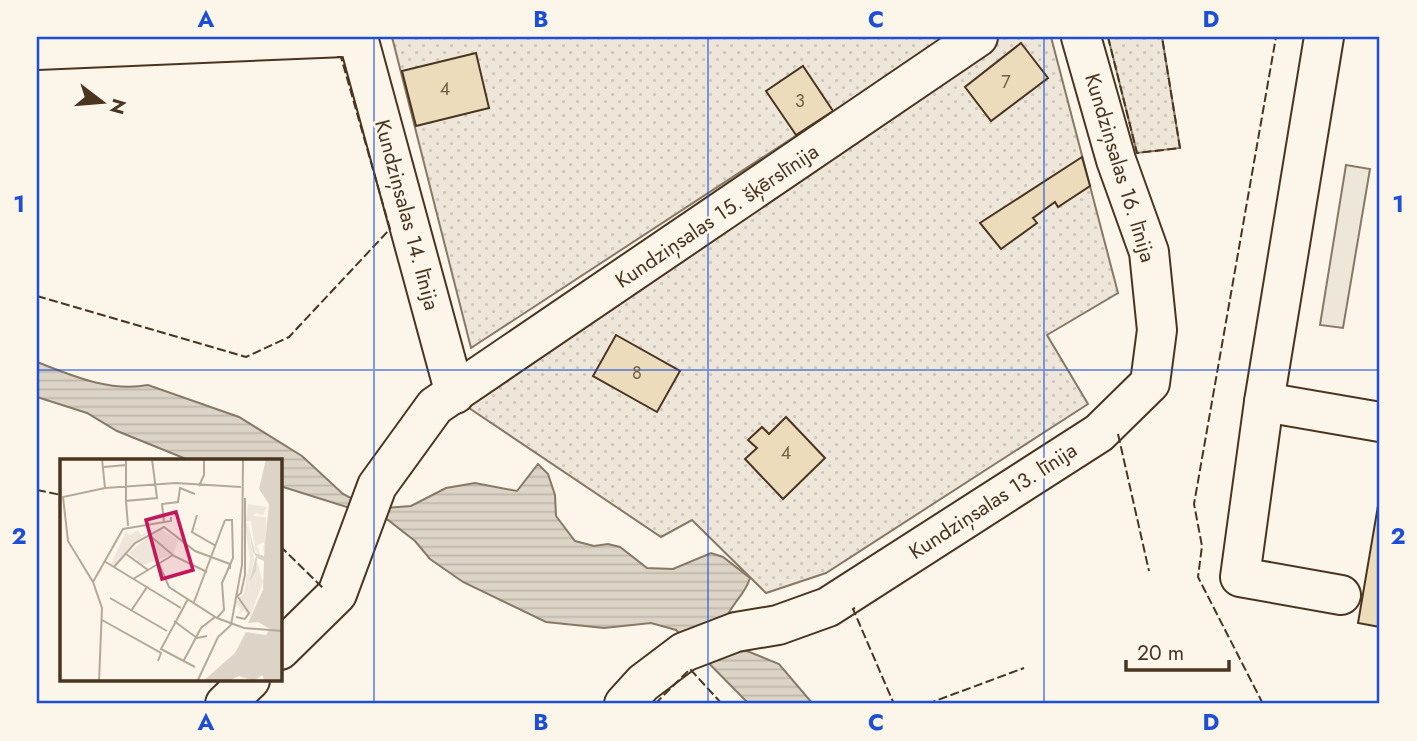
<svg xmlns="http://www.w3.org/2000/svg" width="1417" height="741" font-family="Jost,sans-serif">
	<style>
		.garden { fill: url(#garden-dots); stroke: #887966; stroke-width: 2 }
		.parking { fill: #ede7d9; stroke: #887966; stroke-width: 2 }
		.water { fill: url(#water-rules); stroke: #887966; stroke-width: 2 }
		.building { fill: #ecdcbc; stroke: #4a3520; stroke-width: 2 }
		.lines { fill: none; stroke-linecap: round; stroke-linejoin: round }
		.minor-casing { stroke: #4a3520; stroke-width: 42 }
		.minor { stroke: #fbf6e9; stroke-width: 38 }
		.fence { stroke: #4a3520; stroke-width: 2; stroke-dasharray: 9 3.5; stroke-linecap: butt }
		.grid { fill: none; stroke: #1d4ed8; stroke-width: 2; stroke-opacity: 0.55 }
		.labels { text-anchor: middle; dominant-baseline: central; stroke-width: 5; stroke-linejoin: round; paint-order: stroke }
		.number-label { font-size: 18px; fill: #725f47 }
		.street-label { font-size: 21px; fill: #4a3520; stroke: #fbf6e9 }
		.inset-road { fill: none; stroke: #b4a999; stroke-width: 2 }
		.view { fill: #c2185b; fill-opacity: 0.15; stroke: #c2185b; stroke-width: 3.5 }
		.inset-edge { fill: none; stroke: #4a3520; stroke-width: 3.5 }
		.neatline { fill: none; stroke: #1d4ed8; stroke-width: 2.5 }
		.grid-label { font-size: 23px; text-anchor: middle; font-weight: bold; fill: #1d4ed8 }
	</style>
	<defs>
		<pattern id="garden-dots" width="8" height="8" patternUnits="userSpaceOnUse" patternTransform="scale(1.75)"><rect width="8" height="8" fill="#ede6d9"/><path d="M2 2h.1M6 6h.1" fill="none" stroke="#cdc6ba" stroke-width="1.8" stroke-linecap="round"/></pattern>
		<pattern id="water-rules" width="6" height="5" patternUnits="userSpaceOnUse" patternTransform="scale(1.75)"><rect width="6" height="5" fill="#dcd4c6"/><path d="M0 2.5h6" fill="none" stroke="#beb7aa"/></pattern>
	</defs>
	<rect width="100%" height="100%" fill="#fbf6e9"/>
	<!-- garden -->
	<g class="garden">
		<polygon points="392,37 947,37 471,348"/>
		<polygon points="998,37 1051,37 1118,293 1047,335 1088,404 826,573 766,593 692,520 661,537 463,404"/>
		<polygon points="1108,37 1162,37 1180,148 1137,153"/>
	</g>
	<!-- parking -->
	<polygon class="parking" points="1346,165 1370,169 1343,328 1320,325"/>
	<!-- water -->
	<path class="water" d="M 37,362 C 73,376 109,392 148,385 L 239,417 L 302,456 L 343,494 L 372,509 L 411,506 L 446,488 L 475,483 L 517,491 L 538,464 L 548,474 L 555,495 L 556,516 L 575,541 L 594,546 L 608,544 L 620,547 L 647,568 L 673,569 L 711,553 L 723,557 L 750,578 C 745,596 729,605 724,624 L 737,647 L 779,664 L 813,704 L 749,704 L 676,630 L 651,623 L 604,628 L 546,622 L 463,582 L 430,559 L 415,541 L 388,520 L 280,486 L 280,461 L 191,461 L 117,431 L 87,413 L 37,397 Z"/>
	<!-- building -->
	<g class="building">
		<polygon points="1021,43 1048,78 991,121 965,87"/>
		<polygon points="476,53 489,108 416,126 402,71"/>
		<polygon points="803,66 833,111 796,135 766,91"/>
		<polygon points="1082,157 1090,186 1058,207 1055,202 1033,218 1037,223 1001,249 980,223"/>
		<polygon points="616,335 680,371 657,412 593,376"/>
		<polygon points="786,417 825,458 783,499 745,459 757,448 748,440 762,427 769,434"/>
		<polygon points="1380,494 1380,627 1358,623"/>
	</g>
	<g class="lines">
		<defs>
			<g id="minor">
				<polyline points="358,37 455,394"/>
				<polyline points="1324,37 1264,402 1240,577 1341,595"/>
				<polyline points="37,50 345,37"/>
				<polyline points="1264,402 1380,422"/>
				<polyline points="280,650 337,594 377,486 435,406 978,37"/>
				<polyline points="225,704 250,680"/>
				<polyline points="624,704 643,683 684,652 736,632 778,625 828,607 1099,433 1150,383 1157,330 1149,252 1116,160 1081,37"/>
			</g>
		</defs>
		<!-- minor casing -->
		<use href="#minor" class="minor-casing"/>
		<!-- minor -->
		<use href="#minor" class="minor"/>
		<!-- fence -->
		<g class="fence">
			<polyline points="1108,37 1137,153 1180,148 1162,37"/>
			<polyline points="37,296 246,357 289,337 390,229 341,57 337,57"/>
			<polyline points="1118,434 1149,571"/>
			<polyline points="37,490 61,495"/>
			<polyline points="280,546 323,588"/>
			<polyline points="855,608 853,609 894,704"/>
			<polyline points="655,704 690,669 722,704"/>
			<polyline points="927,704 1024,668"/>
			<polyline points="1263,704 1198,577 1202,546 1194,504 1276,37"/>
		</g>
	</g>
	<!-- grid -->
	<path class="grid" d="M 374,37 L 374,704M 708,37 L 708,704M 1044,37 L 1044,704M 37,370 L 1380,370"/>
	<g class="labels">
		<!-- number labels -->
		<g class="number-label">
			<text x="1006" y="82">7</text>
			<text x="445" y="89">4</text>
			<text x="800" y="101">3</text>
			<text x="637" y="373">8</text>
			<text x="786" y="453">4</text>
		</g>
		<!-- street labels -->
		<g class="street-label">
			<text transform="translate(1120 168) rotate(73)">Kundziņsalas 16. līnija</text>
			<text transform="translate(407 215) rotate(75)">Kundziņsalas 14. līnija</text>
			<text transform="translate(717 216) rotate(-34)">Kundziņsalas 15. šķērslīnija</text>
			<text transform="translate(993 501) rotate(-33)">Kundziņsalas 13. līnija</text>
		</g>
	</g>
	<!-- overview -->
	<g transform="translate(60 459)">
		<rect width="222" height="222" fill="#fbf6e9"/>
		<path d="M 188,45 L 207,48 L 203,56 L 197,54 L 192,57 L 206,58 L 207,85 L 203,93 L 204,83 L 197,86 L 200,96 L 195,91 L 191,62 L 186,62 L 194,100 L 188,129 L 197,103 L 203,123 L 190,158 L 184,151 L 178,156 L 181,149 L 175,144 L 184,134 L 190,100 L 185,66 Z" fill="#ede6d9"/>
		<path d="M 94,69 L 75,83 L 54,108 L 51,105 L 66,73 L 70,76 L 78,71 L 81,76 ZM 101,70 L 118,81 L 113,96 L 90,77 ZM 89,77 L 111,96 L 83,106 L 69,94 Z" fill="#ede6d9"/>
		<path d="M 206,0 L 222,0 L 222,222 L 205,222 L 202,216 L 194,222 L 179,217 L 168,222 L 142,223 L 175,194 L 186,173 L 206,176 L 210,170 L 198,163 L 188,164 L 203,131 L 204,102 L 197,99 L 196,112 L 189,124 L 196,97 L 193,93 L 187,62 L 195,94 L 204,97 L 209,45 L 199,30 Z" fill="#dcd4c6"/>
		<path class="inset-road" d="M 42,0 L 45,29M 66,0 L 66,42M 44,8 L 66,6M 139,27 L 144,16 L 144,0M 137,56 L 132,73 L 156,87M 104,63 L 102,45 L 118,43 L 120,29 L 135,35M 68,67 L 66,42 L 97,39 L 92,0M 89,76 L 114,97 L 147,113M 66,95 L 88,111M 44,102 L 121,149M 99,105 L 109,128 L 157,159 L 184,169 L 223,172M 54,108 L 75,84 L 104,68 L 135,92 L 170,105 L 170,110M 73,120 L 113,96M 33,123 L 63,70 L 111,62 L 111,58M 176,138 L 181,134 L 185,116 L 185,39M 50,139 L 107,172M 128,140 L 101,190 L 135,208M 134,143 L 165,61M 71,152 L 87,128M 176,158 L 185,160 L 189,154 L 178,138M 157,159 L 164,151 L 162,124 L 173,99 L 172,61 L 165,61M 42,161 L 101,194 L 98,202M 114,162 L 137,179 L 147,177M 171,166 L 182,106 L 183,0M 123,203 L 141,169 L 155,158M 39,223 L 42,149 L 33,123 L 8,82 L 3,38 L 45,29 L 116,24 L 181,28M 137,223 L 158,178 L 171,166"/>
		<path class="view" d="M 116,53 L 133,111 L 102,120 L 86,61 Z"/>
		<rect width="222" height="222" class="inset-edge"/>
	</g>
	<!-- border -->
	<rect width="1417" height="741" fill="none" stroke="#fbf6e9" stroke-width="77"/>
	<!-- north arrow -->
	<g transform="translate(102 102) rotate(106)" stroke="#fbf6e9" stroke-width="5" paint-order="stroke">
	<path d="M0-5L12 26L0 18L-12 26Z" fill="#4a3520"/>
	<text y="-10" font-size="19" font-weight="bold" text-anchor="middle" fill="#4a3520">N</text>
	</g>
	<!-- scale -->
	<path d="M1126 660v10h103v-10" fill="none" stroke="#4a3520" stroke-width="3.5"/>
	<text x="1137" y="660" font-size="21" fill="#4a3520" stroke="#fbf6e9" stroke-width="5" paint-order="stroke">20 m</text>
	<rect x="38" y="38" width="1340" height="664" class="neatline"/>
	<g class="grid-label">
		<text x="206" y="27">A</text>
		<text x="541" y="27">B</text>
		<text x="876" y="27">C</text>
		<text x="1211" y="27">D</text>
		<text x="19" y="212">1</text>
		<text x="1398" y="212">1</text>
		<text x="19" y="544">2</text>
		<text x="1398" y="544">2</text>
		<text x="206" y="730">A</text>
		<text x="541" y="730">B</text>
		<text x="876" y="730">C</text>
		<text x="1211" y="730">D</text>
	</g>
</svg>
